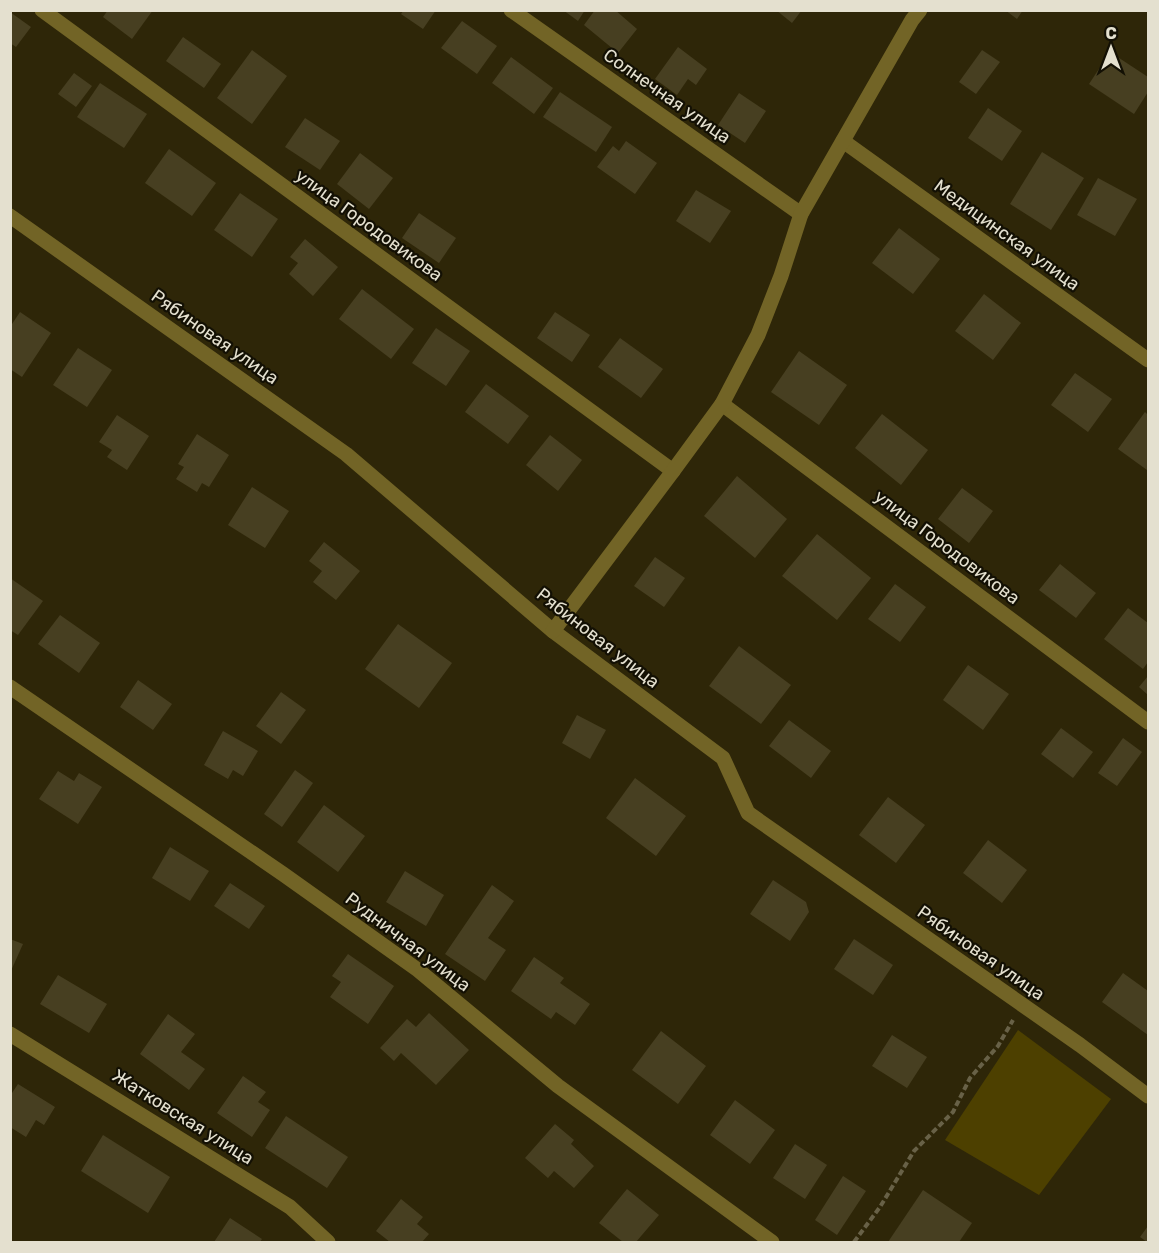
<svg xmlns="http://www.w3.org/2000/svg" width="1159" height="1253" font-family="Rubik,sans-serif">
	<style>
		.green { fill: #4d4000 }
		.building { fill: #473f21 }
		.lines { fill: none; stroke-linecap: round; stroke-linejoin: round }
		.path { stroke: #686147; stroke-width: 4; stroke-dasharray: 6 3; stroke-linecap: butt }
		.minor { stroke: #726426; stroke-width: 15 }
		.labels { text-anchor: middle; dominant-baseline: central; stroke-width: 4.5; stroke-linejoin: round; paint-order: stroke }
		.street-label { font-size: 18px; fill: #e4e0cf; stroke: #131004 }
	</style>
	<rect width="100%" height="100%" fill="#2e2608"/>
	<!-- green -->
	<polygon class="green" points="1018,1030 1111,1099 1039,1195 945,1140"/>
	<!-- building -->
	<g class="building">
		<polygon points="108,10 153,10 132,39 103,17"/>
		<polygon points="404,10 436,10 423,29 401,14"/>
		<polygon points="563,10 585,10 578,21"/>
		<polygon points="595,10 615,10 637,29 618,53 584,25"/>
		<polygon points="776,10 802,10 792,23"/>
		<polygon points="1005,10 1023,10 1017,19"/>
		<polygon points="10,12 31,27 16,47 10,43"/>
		<polygon points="462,21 497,46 477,74 441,48"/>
		<polygon points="183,37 221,64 204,88 166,61"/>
		<polygon points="678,47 707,69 696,85 688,79 677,95 655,79"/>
		<polygon points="252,50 287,76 252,124 217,98"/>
		<polygon points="982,50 1000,62 976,94 959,82"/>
		<polygon points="1110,52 1148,77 1148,92 1134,114 1089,84"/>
		<polygon points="511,57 553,88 534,114 492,83"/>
		<polygon points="74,73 92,86 76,107 58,94"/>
		<polygon points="100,83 147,114 124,148 77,117"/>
		<polygon points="560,92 612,127 596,152 543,117"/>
		<polygon points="739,93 766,111 745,143 718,125"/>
		<polygon points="988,108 1022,131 1002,161 968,138"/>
		<polygon points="305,118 340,141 320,170 285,147"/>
		<polygon points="626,141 657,163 635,194 597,167 613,146 619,151"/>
		<polygon points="169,149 216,183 192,216 145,183"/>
		<polygon points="1042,152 1084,178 1051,230 1010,204"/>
		<polygon points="360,153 393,178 369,209 337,184"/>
		<polygon points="1098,178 1137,199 1115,236 1077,215"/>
		<polygon points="696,190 731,211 710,243 676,221"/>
		<polygon points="240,193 278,219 252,257 214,230"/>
		<polygon points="419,213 456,238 439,263 402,238"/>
		<polygon points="899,228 940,259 913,294 872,263"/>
		<polygon points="305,239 338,267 313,296 289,274 298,263 290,257"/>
		<polygon points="362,289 414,329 391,359 339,319"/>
		<polygon points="984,294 1021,323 993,360 955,331"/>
		<polygon points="20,312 51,333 22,377 10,369 10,327"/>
		<polygon points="555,312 590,335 572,362 537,338"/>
		<polygon points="436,328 470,351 446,386 412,363"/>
		<polygon points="620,338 663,369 641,398 598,367"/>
		<polygon points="78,348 112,370 87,407 53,385"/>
		<polygon points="799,351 847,385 819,425 771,392"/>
		<polygon points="1075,373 1112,399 1088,432 1051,405"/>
		<polygon points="486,384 529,416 508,444 465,412"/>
		<polygon points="1145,412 1148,415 1148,468 1147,470 1118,449"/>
		<polygon points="882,414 928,450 901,485 855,448"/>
		<polygon points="117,415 149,436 127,470 107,457 112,450 99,442"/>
		<polygon points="197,434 229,455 209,487 202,483 197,492 176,479 184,467 178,464"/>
		<polygon points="550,435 582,460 558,491 526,465"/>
		<polygon points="737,476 787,519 755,558 704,516"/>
		<polygon points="252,487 289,511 265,548 228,525"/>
		<polygon points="962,488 993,511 969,543 938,519"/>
		<polygon points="817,534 871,578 837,620 782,576"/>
		<polygon points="324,542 360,571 336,600 313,582 322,571 309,561"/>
		<polygon points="655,557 685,578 664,607 634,586"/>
		<polygon points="1060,564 1096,593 1076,618 1039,590"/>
		<polygon points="10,578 43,601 18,635 10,630"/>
		<polygon points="895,584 926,607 900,642 868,619"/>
		<polygon points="1128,608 1148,623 1148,662 1143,669 1104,639"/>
		<polygon points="60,615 100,643 79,673 38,644"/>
		<polygon points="398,624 452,663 419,708 365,669"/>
		<polygon points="739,646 791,685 761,724 709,686"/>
		<polygon points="968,665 1009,694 983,730 943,700"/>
		<polygon points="1148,676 1148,695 1139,687"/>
		<polygon points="138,680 172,704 153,730 120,707"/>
		<polygon points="281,692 306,710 281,744 256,726"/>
		<polygon points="577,715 606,730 590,759 562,743"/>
		<polygon points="789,720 831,751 811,778 769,746"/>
		<polygon points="1061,728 1093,752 1073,778 1041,754"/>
		<polygon points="223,731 258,751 243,776 233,770 228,779 204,765"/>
		<polygon points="1123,738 1142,752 1117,786 1098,773"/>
		<polygon points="295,770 313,783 282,827 264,814"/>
		<polygon points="58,771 74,781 79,773 102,787 78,824 39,799"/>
		<polygon points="635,778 686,816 656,856 606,818"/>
		<polygon points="888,797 925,825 896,863 859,835"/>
		<polygon points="324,805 365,836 338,872 297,842"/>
		<polygon points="988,840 1027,870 1002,903 963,873"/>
		<polygon points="170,847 209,871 190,901 152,878"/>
		<polygon points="405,871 444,895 426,926 386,902"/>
		<polygon points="773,880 806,902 809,912 790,941 750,914"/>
		<polygon points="230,883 265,906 249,929 214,906"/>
		<polygon points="492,885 514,901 488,938 506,950 485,981 445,954"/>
		<polygon points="10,939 23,944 10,973"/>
		<polygon points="854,939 893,965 873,995 834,969"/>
		<polygon points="348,954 394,986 368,1024 330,997 341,982 332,976"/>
		<polygon points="534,957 564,978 560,983 590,1004 575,1025 556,1012 551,1019 511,991"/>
		<polygon points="1123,973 1148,991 1148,1035 1102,1002"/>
		<polygon points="58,975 107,1004 89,1033 40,1004"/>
		<polygon points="429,1013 469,1050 436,1085 401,1053 394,1061 380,1048 407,1019 416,1027"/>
		<polygon points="168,1014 195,1034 181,1052 205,1069 189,1090 140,1054"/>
		<polygon points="661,1031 706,1066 678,1104 632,1070"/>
		<polygon points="892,1035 927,1057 907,1088 872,1066"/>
		<polygon points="243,1076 266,1092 258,1102 270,1110 252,1137 217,1113"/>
		<polygon points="18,1084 55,1107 44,1125 36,1120 26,1137 10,1127 10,1096"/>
		<polygon points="735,1100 775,1130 750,1164 710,1135"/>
		<polygon points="286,1116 348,1157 327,1188 265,1148"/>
		<polygon points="555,1124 574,1140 571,1144 594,1166 574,1188 554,1171 548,1178 525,1158"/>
		<polygon points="103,1135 170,1177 148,1213 81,1171"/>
		<polygon points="795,1144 827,1165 805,1199 773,1178"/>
		<polygon points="843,1176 866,1191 837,1235 815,1220"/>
		<polygon points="627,1189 659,1215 636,1242 623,1242 599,1223"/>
		<polygon points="923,1190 972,1223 959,1242 888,1242"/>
		<polygon points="401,1199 423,1217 417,1224 429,1234 422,1242 390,1242 376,1231"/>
		<polygon points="230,1218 262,1239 260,1242 214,1242"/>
		<polygon points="1148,1226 1148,1242 1147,1242 1140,1237"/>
	</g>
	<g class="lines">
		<!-- path -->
		<polyline class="path" points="854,1242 880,1207 914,1151 953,1112 970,1078 998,1046 1013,1020"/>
		<!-- minor -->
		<g class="minor">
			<polyline points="42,10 673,471"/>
			<polyline points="511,10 801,214"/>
			<polyline points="843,141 1148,360"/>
			<polyline points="10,216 346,454 553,631 723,758 748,813 1080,1045 1148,1096"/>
			<polyline points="722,404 1148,722"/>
			<polyline points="553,631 673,471 722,404 758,335 781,276 801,214 912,20 920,10"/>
			<polyline points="10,687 283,874 418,970 558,1086 772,1242"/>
			<polyline points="10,1034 290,1207 328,1242"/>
		</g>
	</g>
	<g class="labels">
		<!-- street labels -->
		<g class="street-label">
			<text transform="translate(667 96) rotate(35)">Солнечная улица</text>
			<text transform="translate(369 225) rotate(36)">улица Городовикова</text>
			<text transform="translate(1007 235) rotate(36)">Медицинская улица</text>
			<text transform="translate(215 337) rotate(35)">Рябиновая улица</text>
			<text transform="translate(947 547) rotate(37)">улица Городовикова</text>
			<text transform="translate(598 638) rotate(38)">Рябиновая улица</text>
			<text transform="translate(408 942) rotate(37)">Рудничная улица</text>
			<text transform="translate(981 953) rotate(35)">Рябиновая улица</text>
			<text transform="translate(183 1117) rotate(32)">Жатковская улица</text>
		</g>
	</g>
	<!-- border -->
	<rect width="1159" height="1253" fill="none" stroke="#e4e0cf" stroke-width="24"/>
	<!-- north arrow -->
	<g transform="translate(1111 48)" stroke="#131004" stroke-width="4.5" paint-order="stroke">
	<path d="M0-4.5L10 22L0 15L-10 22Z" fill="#e4e0cf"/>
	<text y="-9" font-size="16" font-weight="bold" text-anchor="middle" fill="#e4e0cf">С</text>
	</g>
</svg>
